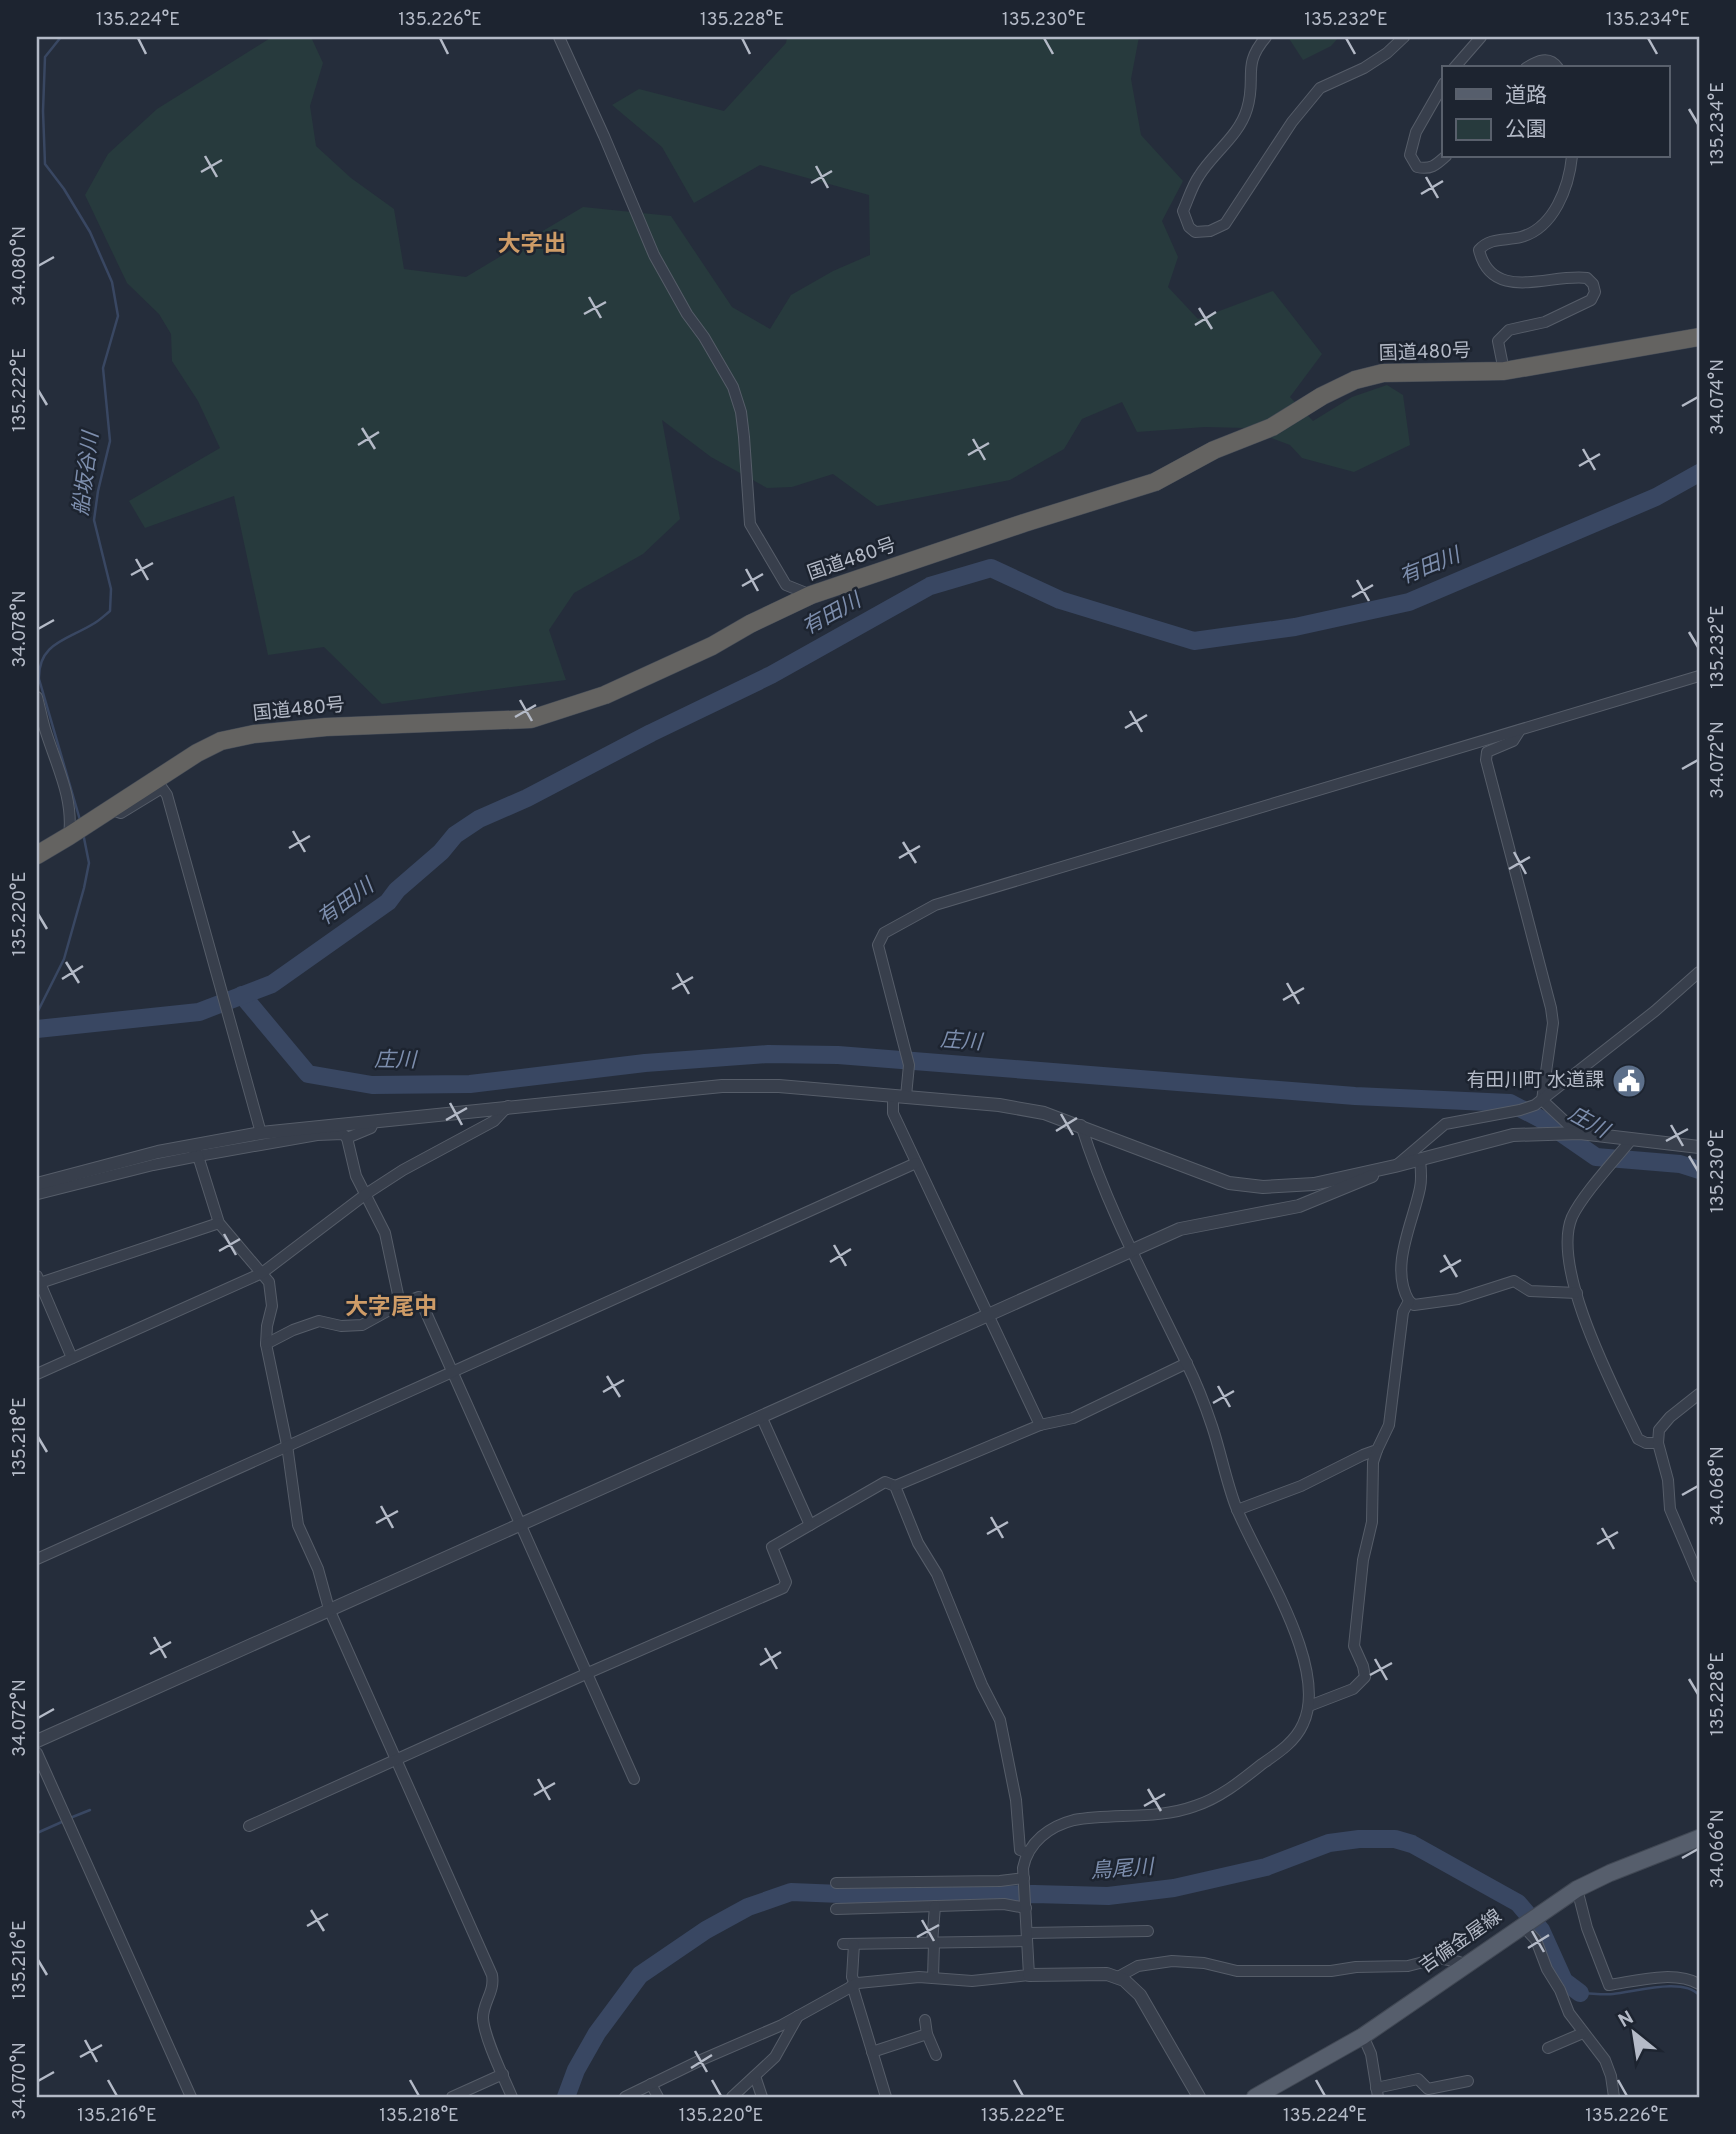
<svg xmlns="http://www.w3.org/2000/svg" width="1736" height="2134" font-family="Overpass,'Noto Sans JP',sans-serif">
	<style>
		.green { fill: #273a3d }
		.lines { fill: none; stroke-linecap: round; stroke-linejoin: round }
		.stream { stroke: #394762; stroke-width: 2.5 }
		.river { stroke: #394762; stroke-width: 18 }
		.minor-casing { stroke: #565d69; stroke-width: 12 }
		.tertiary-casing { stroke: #565d69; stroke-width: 14 }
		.primary-casing { stroke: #414854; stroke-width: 18 }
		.trunk-casing { stroke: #434a56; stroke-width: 19 }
		.minor { stroke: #383f4c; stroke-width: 10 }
		.tertiary { stroke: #383f4c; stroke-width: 12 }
		.primary { stroke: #565e6c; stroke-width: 16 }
		.trunk { stroke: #646361; stroke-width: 18 }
		.ticks { fill: none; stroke: #b4bac7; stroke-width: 2.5 }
		.labels { text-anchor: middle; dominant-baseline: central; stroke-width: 5; stroke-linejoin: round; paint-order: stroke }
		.street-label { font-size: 19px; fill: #b4bac7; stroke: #1d2430 }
		.poi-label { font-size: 19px; fill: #b4bac7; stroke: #1d2430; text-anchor: end }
		.water-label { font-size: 21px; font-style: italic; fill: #7d8ead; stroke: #1d2430 }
		.quarter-label { font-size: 23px; font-weight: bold; fill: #cf9c67; stroke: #1d2430 }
		.neatline { fill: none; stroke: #b4bac7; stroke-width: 2.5 }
		.ticks-label { font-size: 18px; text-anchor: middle; fill: #b4bac7 }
	</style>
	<rect width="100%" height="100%" fill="#252d3b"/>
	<!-- green -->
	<g class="green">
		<polygon points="272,37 311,37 323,63 310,106 316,146 351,178 394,209 404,269 466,277 583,207 671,216 732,307 770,329 791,295 833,271 870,255 869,195 760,165 694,203 662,147 612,105 639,89 724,111 786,43 787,37 1139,37 1131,79 1141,135 1183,181 1162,221 1178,257 1168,287 1198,319 1273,291 1322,354 1290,397 1313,421 1352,397 1387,385 1403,395 1410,445 1354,472 1302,458 1290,445 1245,428 1205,427 1137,432 1122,402 1082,419 1064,449 1010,480 877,506 833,474 792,487 767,488 711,457 662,420 680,519 643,554 574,593 549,630 566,680 382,704 324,647 268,655 234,496 145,528 129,501 220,448 198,401 172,361 171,334 159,314 127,283 85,195 108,154 157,109"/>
		<polygon points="1288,37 1339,37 1331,46 1303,60"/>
	</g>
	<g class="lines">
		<!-- stream -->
		<g class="stream">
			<path d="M 61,37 L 45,57 L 43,111 L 45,164 L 64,189 L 90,232 L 112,282 L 118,316 L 103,368 L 110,441 L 98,491 L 94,520 L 111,589 L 110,611 C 105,615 99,621 93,624 C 67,640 38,643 39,679 L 80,820"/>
			<polyline points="37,1013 64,959 84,888 89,863 83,833"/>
			<polyline points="70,1818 90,1810"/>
			<polyline points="37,1833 64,1821"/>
			<path d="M 1580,1993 C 1591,1993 1602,1995 1613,1994 C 1635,1992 1683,1977 1699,1995"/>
		</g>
		<!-- river -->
		<g class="river">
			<polyline points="242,995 308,1074 372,1085 470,1084 645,1063 768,1054 838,1055 1355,1096 1510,1103 1541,1119 1596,1157 1680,1164 1699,1170"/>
			<polyline points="37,1029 199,1012 272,984 388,902 397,890 441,852 455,835 479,819 527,798 651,733 771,675 930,586 991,568 1060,600 1194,641 1295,627 1409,602 1656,497 1699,473"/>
			<polyline points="566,2097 576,2070 597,2033 640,1975 706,1930 748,1907 791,1892 891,1896 1034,1894 1108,1896 1174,1888 1266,1867 1329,1843 1359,1839 1395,1839 1412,1844 1518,1903 1541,1930 1564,1981 1580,1993"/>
		</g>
		<defs>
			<g id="minor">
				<polyline points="559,37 604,136 654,255 687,314 704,337 733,387 741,412 744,437 750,524 786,585 811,595"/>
				<path d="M 1266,37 C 1241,66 1257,77 1247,109 C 1239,136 1213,153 1199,176 C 1192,186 1188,200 1183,211 L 1189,227 L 1195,232 L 1210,231 L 1225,224 L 1292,122 L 1320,88 L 1364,68 L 1387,53 L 1404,37"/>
				<polyline points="1454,68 1481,37"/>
				<path d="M 1526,68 C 1537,61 1549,55 1558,68"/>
				<path d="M 1444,83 L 1416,132 L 1410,155 L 1417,167 C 1431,170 1436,165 1446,156"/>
				<path d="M 1504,371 L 1498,341 L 1509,330 L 1545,322 L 1591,300 L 1595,292 L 1593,284 L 1587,278 C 1550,273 1492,304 1479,250 C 1490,237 1506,241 1521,237 C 1554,228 1569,187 1572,156"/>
				<path d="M 37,697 C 40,708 42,719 45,729 C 56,765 74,798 69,836"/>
				<polyline points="1520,730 1513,741 1487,752 1486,760 1551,1008 1553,1023 1542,1100 1572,1128 1574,1133"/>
				<polyline points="110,809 121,813 162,788 167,795 261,1133"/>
				<polyline points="893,1096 893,1113 1040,1425"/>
				<polyline points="906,1096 909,1065 878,945 884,933 935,905 1699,676"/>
				<path d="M 1631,1140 C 1614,1161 1583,1194 1572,1217 C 1550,1268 1615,1390 1638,1439 L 1646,1443 L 1658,1443"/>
				<polyline points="194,1154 197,1153 198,1156 317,1135 343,1134 347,1138"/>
				<polyline points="1398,1164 1445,1124 1520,1110 1535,1105 1655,1011 1699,972"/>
				<path d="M 38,1194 L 153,1165 L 198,1156 L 219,1223 L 269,1282 L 272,1306 L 267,1326 L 266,1344 L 287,1445 L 298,1525 L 318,1569 L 329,1609 L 492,1975 C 495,1992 483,2002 483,2018 C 484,2038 504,2078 512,2097"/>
				<polyline points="37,1276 72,1358"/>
				<polyline points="37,1284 219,1223"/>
				<polyline points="1409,1301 1414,1305 1458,1299 1514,1281 1530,1291 1577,1293"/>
				<polyline points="400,1304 419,1297 634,1779"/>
				<polyline points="266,1344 293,1330 319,1321 341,1326 362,1325 400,1304 385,1233 356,1176 347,1138 371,1128 374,1121"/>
				<polyline points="37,1374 262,1273 366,1194 403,1170 494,1121 508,1106"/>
				<polyline points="1699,1394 1670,1417 1659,1430 1658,1443 1668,1480 1670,1509 1699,1577"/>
				<polyline points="761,1416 810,1525 885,1482 895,1486 918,1543 937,1574 982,1685 1000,1720 1016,1800 1020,1850 1028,1853"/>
				<polyline points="895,1486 1040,1425 1073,1418 1187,1363"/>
				<path d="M 1237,1510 L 1301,1486 L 1363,1455 L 1377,1450 L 1389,1425 L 1403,1312 L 1409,1301 C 1389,1267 1413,1223 1420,1188 C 1422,1179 1421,1169 1420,1160"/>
				<polyline points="37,1559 916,1163"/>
				<polyline points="1309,1706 1353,1689 1365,1677 1363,1666 1354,1646 1363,1560 1372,1522 1373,1462 1377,1450"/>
				<polyline points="37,1753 191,2097"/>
				<polyline points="249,1826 588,1673 783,1588 786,1582 772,1547 810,1525"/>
				<polyline points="836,1883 1000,1881 1024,1878"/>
				<path d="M 1577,1889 L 1587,1928 L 1609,1985 C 1637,1981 1674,1970 1699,1984"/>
				<polyline points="836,1909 1004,1904 1026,1908"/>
				<polyline points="1522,1925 1536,1940 1547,1969 1560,1990 1569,2013 1605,2060 1611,2076 1614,2097"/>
				<polyline points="1027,1933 1148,1931"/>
				<polyline points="932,1943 935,1906"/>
				<polyline points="843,1944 1027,1941"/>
				<polyline points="854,1944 852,1977 855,1983"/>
				<polyline points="1118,1977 1138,1966 1172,1961 1204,1963 1237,1971 1331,1971 1356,1967 1408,1966 1439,1958 1459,1962 1463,1967"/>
				<polyline points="933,1978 934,1943"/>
				<polyline points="852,1985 886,2097"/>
				<polyline points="925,2020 927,2034 936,2055"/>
				<polyline points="1363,2036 1371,2054 1378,2097"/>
				<polyline points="1548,2048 1583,2033"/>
				<polyline points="872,2052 927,2034"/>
				<polyline points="755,2076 762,2097"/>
				<polyline points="651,2084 658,2097"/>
				<polyline points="1376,2088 1418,2079 1428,2089 1468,2081"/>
				<polyline points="452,2097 503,2074"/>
				<path d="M 625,2097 L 701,2060 L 782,2025 L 858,1983 L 919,1977 L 972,1981 L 1029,1975 L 1023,1868 C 1028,1842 1050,1826 1074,1820 C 1114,1813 1157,1820 1195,1806 C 1220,1798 1242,1780 1262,1764 C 1278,1753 1295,1742 1303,1724 C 1330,1667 1258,1562 1236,1507 C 1226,1481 1221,1453 1212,1426 C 1205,1405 1196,1382 1186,1362 C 1149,1285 1107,1208 1081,1125"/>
				<polyline points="732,2097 775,2057 798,2016"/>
			</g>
			<g id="tertiary">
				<polyline points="37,1184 158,1152 261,1133 722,1086 779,1086 999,1105 1044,1113 1229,1183 1263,1187 1314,1184 1395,1166 1513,1135 1580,1133 1699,1147"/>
				<polyline points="37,1741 1180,1229 1299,1206 1372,1176"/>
				<polyline points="1029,1975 1107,1974 1124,1980 1140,1995 1199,2097"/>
			</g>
			<polyline id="primary" points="1255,2097 1363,2036 1577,1889 1610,1873 1699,1838"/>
			<polyline id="trunk" points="37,855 69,836 197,753 221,741 254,734 326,727 531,719 605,695 712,646 750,624 811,595 1024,523 1155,482 1214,450 1272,427 1322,396 1355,380 1383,373 1504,371 1699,337"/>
		</defs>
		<!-- minor casing -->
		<use href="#minor" class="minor-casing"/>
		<!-- tertiary casing -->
		<use href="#tertiary" class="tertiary-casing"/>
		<!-- primary casing -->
		<use href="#primary" class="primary-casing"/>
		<!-- trunk casing -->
		<use href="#trunk" class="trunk-casing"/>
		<!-- minor -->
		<use href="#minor" class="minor"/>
		<!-- tertiary -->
		<use href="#tertiary" class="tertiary"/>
		<!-- primary -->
		<use href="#primary" class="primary"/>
		<!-- trunk -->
		<use href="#trunk" class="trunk"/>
	</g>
	<!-- ticks -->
	<path class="ticks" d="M 138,38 L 146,54M 440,38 L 448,54M 742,38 L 750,54M 1044,38 L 1053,54M 1346,38 L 1355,54M 1648,38 L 1657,54M 1689,109 L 1698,124M 205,156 L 217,177M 816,166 L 828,188M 201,172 L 222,160M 1426,177 L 1438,198M 811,183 L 832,171M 1421,194 L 1443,181M 38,266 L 54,257M 589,297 L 601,318M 1199,308 L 1212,329M 584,314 L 606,302M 1195,325 L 1216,312M 38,390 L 47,405M 1682,406 L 1698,397M 362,428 L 375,449M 973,439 L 985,460M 358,445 L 379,432M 1583,449 L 1595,470M 968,455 L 989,443M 1579,466 L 1600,454M 136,559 L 148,580M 746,569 L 758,591M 131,575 L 153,563M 1357,580 L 1369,601M 742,586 L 763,574M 1352,597 L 1373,585M 38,629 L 54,620M 1689,632 L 1698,647M 520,700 L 532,721M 1130,711 L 1142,732M 515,717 L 536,705M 1125,728 L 1147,715M 1682,769 L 1698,760M 293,831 L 305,852M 903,842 L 916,863M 289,848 L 310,836M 1514,852 L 1526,874M 899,858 L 920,846M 1509,869 L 1530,857M 38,914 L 47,929M 66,962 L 79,983M 677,973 L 689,994M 62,979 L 83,966M 1287,983 L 1299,1004M 672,989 L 693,977M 1283,1000 L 1304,988M 450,1103 L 462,1125M 1061,1114 L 1073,1135M 446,1120 L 467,1108M 1671,1125 L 1683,1146M 1056,1131 L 1077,1118M 1666,1141 L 1688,1129M 1689,1156 L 1698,1171M 224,1234 L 236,1255M 834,1245 L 846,1266M 219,1251 L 240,1239M 1444,1255 L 1457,1277M 830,1262 L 851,1249M 1440,1272 L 1461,1260M 607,1376 L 620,1397M 1218,1386 L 1230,1407M 603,1392 L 624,1380M 1213,1403 L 1234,1391M 38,1437 L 47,1452M 1682,1495 L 1698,1486M 381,1506 L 393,1528M 991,1517 L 1003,1538M 376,1523 L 398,1511M 1602,1528 L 1614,1549M 987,1534 L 1008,1522M 1597,1544 L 1618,1532M 154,1637 L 166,1658M 765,1648 L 777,1669M 150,1654 L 171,1642M 1375,1659 L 1387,1680M 760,1665 L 781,1652M 1370,1675 L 1392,1663M 1689,1679 L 1698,1694M 38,1718 L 54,1709M 538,1779 L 550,1800M 1148,1789 L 1161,1811M 534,1795 L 555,1783M 1144,1806 L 1165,1794M 1682,1858 L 1698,1849M 311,1910 L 324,1931M 922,1920 L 934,1941M 307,1926 L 328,1914M 1532,1931 L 1544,1952M 917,1937 L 939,1925M 1528,1948 L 1549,1935M 38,1960 L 47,1975M 85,2040 L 97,2062M 695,2051 L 707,2072M 80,2057 L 102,2045M 691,2068 L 712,2055M 108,2080 L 117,2096M 410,2080 L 419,2096M 712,2080 L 721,2096M 1014,2080 L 1023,2096M 1316,2080 L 1325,2096M 1618,2080 L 1627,2096M 38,2081 L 54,2072"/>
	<!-- icons -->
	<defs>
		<symbol id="civic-disc" viewBox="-11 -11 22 22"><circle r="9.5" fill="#5c6f8a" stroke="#1d2430"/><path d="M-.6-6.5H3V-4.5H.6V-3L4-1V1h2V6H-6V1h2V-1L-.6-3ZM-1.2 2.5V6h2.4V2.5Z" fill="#fff"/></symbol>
	</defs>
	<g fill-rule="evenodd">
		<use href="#civic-disc" x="1610" y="1062" width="38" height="38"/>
	</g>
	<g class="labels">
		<!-- street labels -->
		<g class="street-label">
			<text transform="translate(1425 353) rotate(-2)">国道480号</text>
			<text transform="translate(852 560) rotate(-19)">国道480号</text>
			<text transform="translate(299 710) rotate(-6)">国道480号</text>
			<text transform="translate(1461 1942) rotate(-35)">吉備金屋線</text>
		</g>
		<!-- poi labels -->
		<g class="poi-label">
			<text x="1604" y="1081">有田川町 水道課</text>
		</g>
		<!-- water labels -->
		<g class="water-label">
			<text transform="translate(87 474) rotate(-83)">船坂谷川</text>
			<text transform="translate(1430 567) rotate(-22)">有田川</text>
			<text transform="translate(832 615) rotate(-29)">有田川</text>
			<text transform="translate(346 903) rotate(-36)">有田川</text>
			<text transform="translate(961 1042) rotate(4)">庄川</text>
			<text transform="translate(395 1061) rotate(1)">庄川</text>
			<text transform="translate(1588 1123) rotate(29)">庄川</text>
			<text transform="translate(1122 1870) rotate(-4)">鳥尾川</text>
		</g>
		<!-- quarter labels -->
		<g class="quarter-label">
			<text x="532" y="245">大字出</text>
			<text x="391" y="1308">大字尾中</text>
		</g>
	</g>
	<!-- border -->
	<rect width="1736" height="2134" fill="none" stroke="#1d2430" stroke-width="77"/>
	<!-- legend -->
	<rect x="1442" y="66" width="228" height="91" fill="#1d2430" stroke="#59606c" stroke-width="2"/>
	<rect x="1456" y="89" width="35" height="10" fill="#565e6c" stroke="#59606c" stroke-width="2"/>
	<text x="1505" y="102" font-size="21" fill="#b4bac7">道路</text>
	<rect x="1456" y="119" width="35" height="21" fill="#273a3d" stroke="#59606c" stroke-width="2"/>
	<text x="1505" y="136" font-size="21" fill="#b4bac7">公園</text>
	<!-- north arrow -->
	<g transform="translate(1634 2033) rotate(330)" stroke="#1d2430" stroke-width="5" paint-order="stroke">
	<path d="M0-5L12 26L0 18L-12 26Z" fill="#b4bac7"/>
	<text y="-10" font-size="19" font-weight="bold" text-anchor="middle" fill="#b4bac7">N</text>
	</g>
	<rect x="38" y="38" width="1660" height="2058" class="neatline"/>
	<g class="ticks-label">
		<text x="138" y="25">135.224°E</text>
		<text x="440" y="25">135.226°E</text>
		<text x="742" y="25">135.228°E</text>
		<text x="1044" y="25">135.230°E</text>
		<text x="1346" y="25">135.232°E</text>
		<text x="1648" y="25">135.234°E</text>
		<text transform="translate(1717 124) rotate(-90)" y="6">135.234°E</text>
		<text transform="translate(19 266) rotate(-90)" y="6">34.080°N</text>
		<text transform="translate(19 390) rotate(-90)" y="6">135.222°E</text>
		<text transform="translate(1717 397) rotate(-90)" y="6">34.074°N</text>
		<text transform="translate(19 629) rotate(-90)" y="6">34.078°N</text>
		<text transform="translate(1717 647) rotate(-90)" y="6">135.232°E</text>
		<text transform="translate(1717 760) rotate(-90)" y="6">34.072°N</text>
		<text transform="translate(19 914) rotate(-90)" y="6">135.220°E</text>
		<text transform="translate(1717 1171) rotate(-90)" y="6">135.230°E</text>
		<text transform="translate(19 1437) rotate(-90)" y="6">135.218°E</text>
		<text transform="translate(1717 1486) rotate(-90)" y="6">34.068°N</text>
		<text transform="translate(1717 1694) rotate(-90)" y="6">135.228°E</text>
		<text transform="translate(19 1718) rotate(-90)" y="6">34.072°N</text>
		<text transform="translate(1717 1849) rotate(-90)" y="6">34.066°N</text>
		<text transform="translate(19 1960) rotate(-90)" y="6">135.216°E</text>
		<text transform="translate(19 2081) rotate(-90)" y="6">34.070°N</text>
		<text x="117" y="2121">135.216°E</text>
		<text x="419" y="2121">135.218°E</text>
		<text x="721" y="2121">135.220°E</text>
		<text x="1023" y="2121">135.222°E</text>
		<text x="1325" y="2121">135.224°E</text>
		<text x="1627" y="2121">135.226°E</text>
	</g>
</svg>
